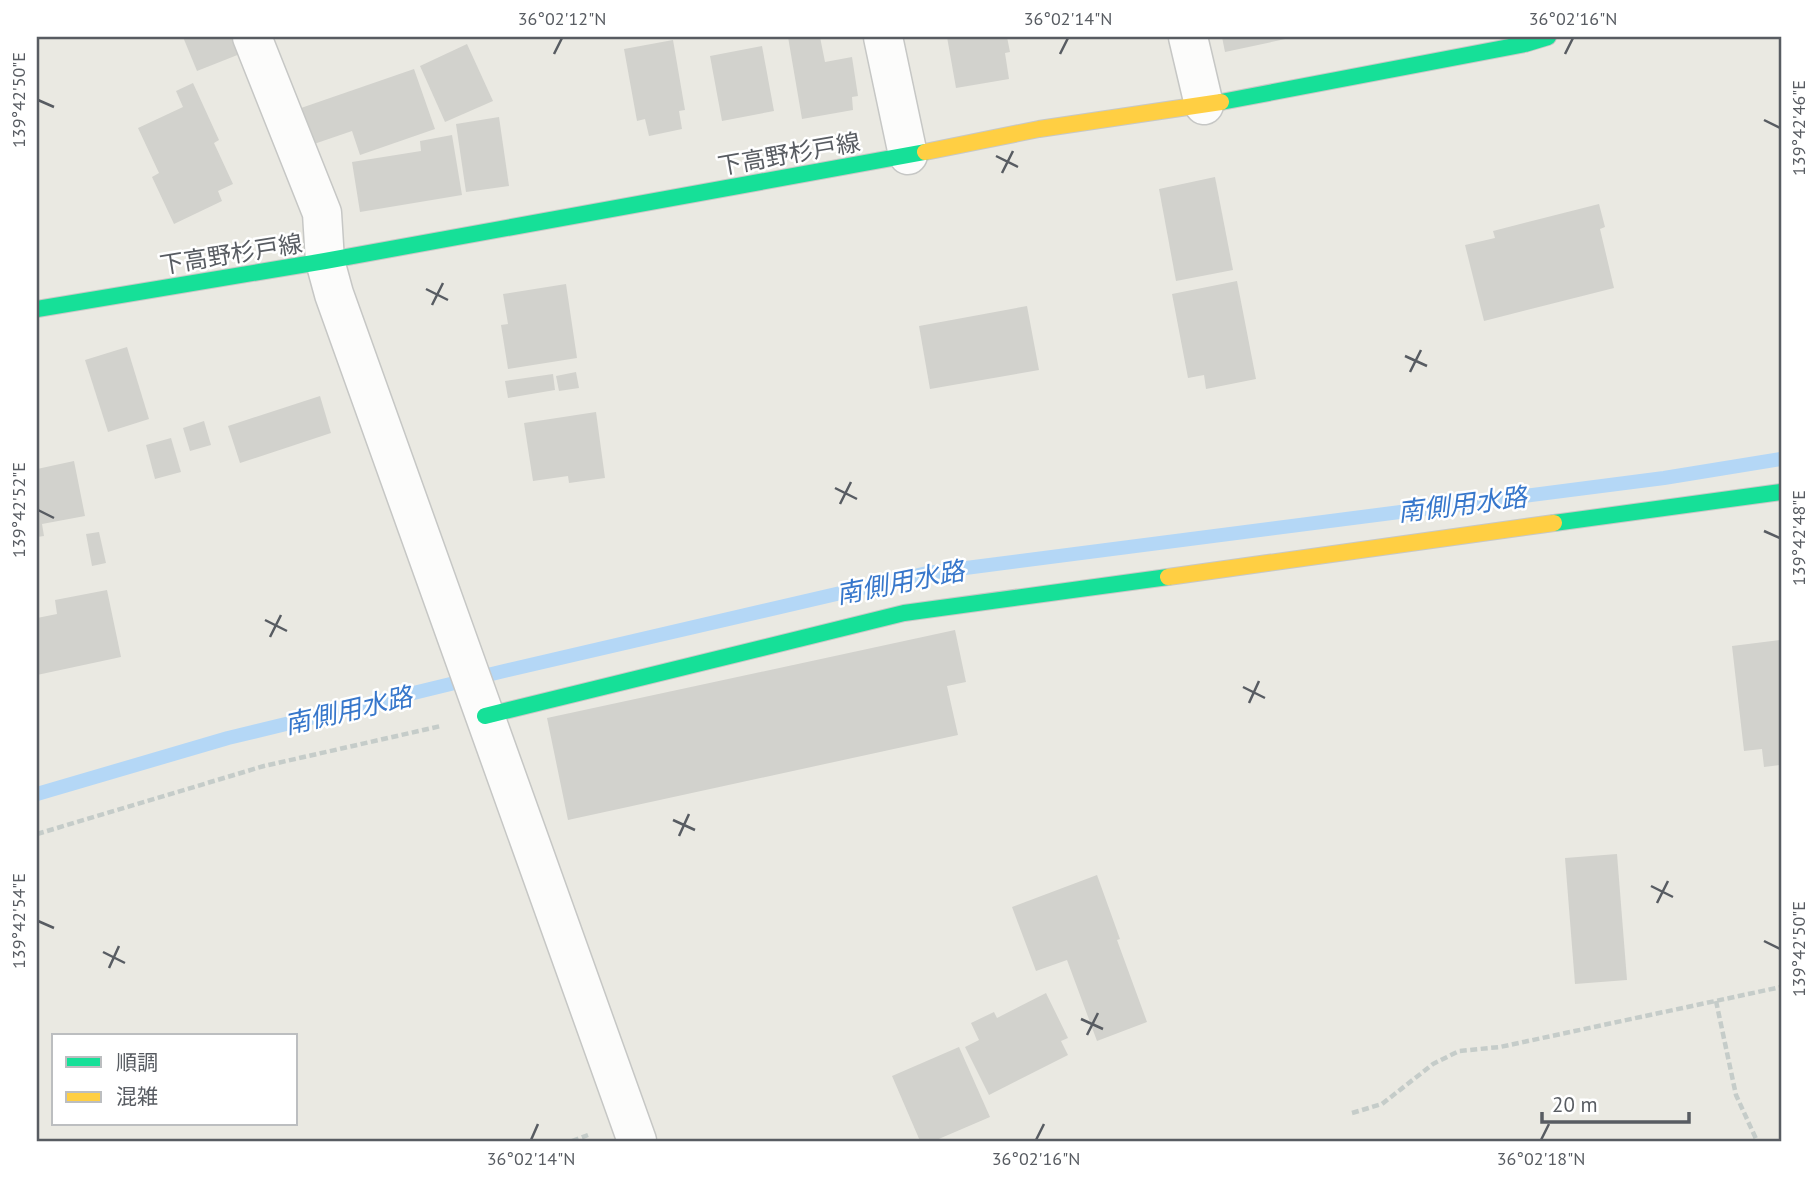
<svg xmlns="http://www.w3.org/2000/svg" width="1818" height="1178" font-family="'PT Sans','Noto Sans JP',sans-serif">
	<style>
		.lines { fill: none; stroke-linecap: round; stroke-linejoin: round }
		.stream { stroke: #b4d7f6; stroke-width: 14 }
		.building { fill: #d2d2cd }
		.street-casing { stroke: #c6c7c5; stroke-width: 41 }
		.fast-casing { stroke: #c7c8c6; stroke-width: 18 }
		.slow-casing { stroke: #c7c8c6; stroke-width: 18 }
		.path { stroke: #c5ccc9; stroke-width: 4.5; stroke-dasharray: 7 3.5; stroke-linecap: butt }
		.street { stroke: #fcfcfb; stroke-width: 38 }
		.fast { stroke: #16e098; stroke-width: 16 }
		.slow { stroke: #ffcf43; stroke-width: 16 }
		.ticks { fill: none; stroke: #585c62; stroke-width: 2.5 }
		.labels { text-anchor: middle; dominant-baseline: central; stroke-width: 5; stroke-linejoin: round; paint-order: stroke }
		.street-label { font-size: 24px; fill: #585c62; stroke: #fff }
		.water-label { font-size: 26px; font-style: italic; fill: #3777cb; stroke: #fff }
		.neatline { fill: none; stroke: #585c62; stroke-width: 2.5 }
		.ticks-label { font-size: 18px; text-anchor: middle; fill: #585c62 }
	</style>
	<rect width="100%" height="100%" fill="#eae9e2"/>
	<g class="lines">
		<!-- stream -->
		<polyline class="stream" points="37,794 228,738 500,672 927,573 1664,478 1781,459"/>
	</g>
	<!-- building -->
	<g class="building">
		<polygon points="183,37 239,37 245,52 197,71"/>
		<polygon points="788,37 820,37 825,62 852,57 858,96 852,97 853,110 802,119"/>
		<polygon points="947,37 1007,37 1010,52 1005,53 1009,79 956,88"/>
		<polygon points="1222,37 1289,37 1290,38 1225,52"/>
		<polygon points="673,40 685,110 679,111 682,129 649,136 645,119 637,121 624,49"/>
		<polygon points="467,44 493,101 445,122 420,66"/>
		<polygon points="762,46 774,111 722,121 710,56"/>
		<polygon points="414,69 435,129 360,155 352,131 314,144 301,108"/>
		<polygon points="193,83 219,140 214,143 233,184 218,191 222,201 174,224 152,177 159,173 138,128 183,107 176,91"/>
		<polygon points="499,117 509,186 466,192 456,124"/>
		<polygon points="452,135 462,195 360,212 352,162 421,151 420,141"/>
		<polygon points="1215,177 1233,270 1176,281 1159,189"/>
		<polygon points="1599,204 1605,227 1600,229 1614,288 1484,321 1465,245 1495,238 1493,231"/>
		<polygon points="1237,281 1256,379 1206,389 1204,375 1188,378 1172,294"/>
		<polygon points="566,284 577,358 508,369 501,325 508,324 503,294"/>
		<polygon points="1027,306 1039,370 930,389 919,326"/>
		<polygon points="127,347 149,419 108,432 85,360"/>
		<polygon points="576,372 579,388 559,391 556,376"/>
		<polygon points="553,374 555,390 508,398 505,381"/>
		<polygon points="320,396 331,433 240,463 228,426"/>
		<polygon points="596,412 605,478 569,483 568,476 533,481 524,423"/>
		<polygon points="204,421 211,445 190,451 183,428"/>
		<polygon points="171,438 181,472 155,479 146,445"/>
		<polygon points="74,461 85,516 42,524 44,536 37,537 37,469"/>
		<polygon points="99,532 106,563 92,566 86,534"/>
		<polygon points="107,590 121,657 37,675 37,618 57,614 55,600"/>
		<polygon points="955,630 966,682 947,686 958,735 568,820 547,718"/>
		<polygon points="1781,640 1781,765 1764,767 1762,749 1744,751 1732,646"/>
		<polygon points="1617,854 1627,980 1575,984 1565,858"/>
		<polygon points="1097,875 1120,939 1117,940 1147,1022 1097,1041 1067,960 1036,971 1012,907"/>
		<polygon points="1046,993 1068,1038 1061,1041 1068,1055 989,1095 965,1047 979,1040 971,1023 994,1012 997,1018"/>
		<polygon points="959,1047 990,1117 934,1141 920,1141 892,1076"/>
	</g>
	<g class="lines">
		<defs>
			<g id="street">
				<polyline points="252,37 322,213 325,261 334,294 637,1141"/>
				<polyline points="883,37 908,155"/>
				<polyline points="1188,37 1204,105"/>
			</g>
			<g id="fast">
				<polyline points="1221,102 1525,44 1548,37"/>
				<polyline points="37,309 325,261 925,152"/>
				<polyline points="1554,523 1781,492"/>
				<polyline points="485,716 904,613 1168,577"/>
			</g>
			<g id="slow">
				<polyline points="925,152 1039,129 1221,102"/>
				<polyline points="1168,577 1554,523"/>
			</g>
		</defs>
		<!-- street casing -->
		<use href="#street" class="street-casing"/>
		<!-- fast casing -->
		<use href="#fast" class="fast-casing"/>
		<!-- slow casing -->
		<use href="#slow" class="slow-casing"/>
		<!-- path -->
		<g class="path">
			<polyline points="37,834 264,766 441,726"/>
			<polyline points="1716,1001 1736,1095 1757,1141"/>
			<polyline points="1352,1113 1382,1104 1433,1064 1459,1051 1500,1047 1781,987"/>
			<polyline points="572,1141 588,1135"/>
		</g>
		<!-- street -->
		<use href="#street" class="street"/>
		<!-- fast -->
		<use href="#fast" class="fast"/>
		<!-- slow -->
		<use href="#slow" class="slow"/>
	</g>
	<!-- ticks -->
	<path class="ticks" d="M 554,54 L 562,38M 1060,54 L 1068,38M 1565,54 L 1573,38M 38,100 L 54,107M 1764,120 L 1780,128M 996,156 L 1018,167M 1002,173 L 1013,151M 426,289 L 448,300M 432,305 L 443,283M 1405,356 L 1427,366M 1410,372 L 1421,350M 835,488 L 857,499M 840,504 L 851,482M 38,510 L 54,518M 1764,531 L 1780,538M 265,620 L 287,631M 270,637 L 281,615M 1243,687 L 1265,698M 1249,703 L 1259,681M 673,820 L 695,830M 679,836 L 689,814M 1651,886 L 1673,897M 1657,903 L 1668,881M 38,921 L 54,928M 1764,941 L 1780,949M 103,952 L 125,963M 109,968 L 119,946M 1081,1019 L 1103,1029M 1087,1035 L 1098,1013M 531,1140 L 538,1124M 1036,1140 L 1044,1124M 1541,1140 L 1549,1124"/>
	<g class="labels">
		<!-- street labels -->
		<g class="street-label">
			<text transform="translate(789 154) rotate(-10)">下高野杉戸線</text>
			<text transform="translate(231 254) rotate(-9)">下高野杉戸線</text>
		</g>
		<!-- water labels -->
		<g class="water-label">
			<text transform="translate(1462 504) rotate(-7)">南側用水路</text>
			<text transform="translate(900 582) rotate(-11)">南側用水路</text>
			<text transform="translate(348 710) rotate(-13)">南側用水路</text>
		</g>
	</g>
	<!-- border -->
	<rect width="1818" height="1178" fill="none" stroke="#ffffff" stroke-width="77"/>
	<!-- legend -->
	<rect x="52" y="1034" width="245" height="91" fill="#ffffff" stroke="#bcbec0" stroke-width="2"/>
	<rect x="66" y="1057" width="35" height="10" fill="#16e098" stroke="#bcbec0" stroke-width="2"/>
	<text x="116" y="1070" font-size="21" fill="#585c62">順調</text>
	<rect x="66" y="1092" width="35" height="10" fill="#ffcf43" stroke="#bcbec0" stroke-width="2"/>
	<text x="116" y="1104" font-size="21" fill="#585c62">混雑</text>
	<!-- scale -->
	<path d="M1542 1112v10h147v-10" fill="none" stroke="#585c62" stroke-width="3.5"/>
	<text x="1552" y="1112" font-size="21" fill="#585c62" stroke="#ffffff" stroke-width="5" paint-order="stroke">20 m</text>
	<rect x="38" y="38" width="1742" height="1102" class="neatline"/>
	<g class="ticks-label">
		<text x="562" y="25">36°02'12"N</text>
		<text x="1068" y="25">36°02'14"N</text>
		<text x="1573" y="25">36°02'16"N</text>
		<text transform="translate(19 100) rotate(-90)" y="6">139°42'50"E</text>
		<text transform="translate(1799 128) rotate(-90)" y="6">139°42'46"E</text>
		<text transform="translate(19 510) rotate(-90)" y="6">139°42'52"E</text>
		<text transform="translate(1799 538) rotate(-90)" y="6">139°42'48"E</text>
		<text transform="translate(19 921) rotate(-90)" y="6">139°42'54"E</text>
		<text transform="translate(1799 949) rotate(-90)" y="6">139°42'50"E</text>
		<text x="531" y="1165">36°02'14"N</text>
		<text x="1036" y="1165">36°02'16"N</text>
		<text x="1541" y="1165">36°02'18"N</text>
	</g>
</svg>
